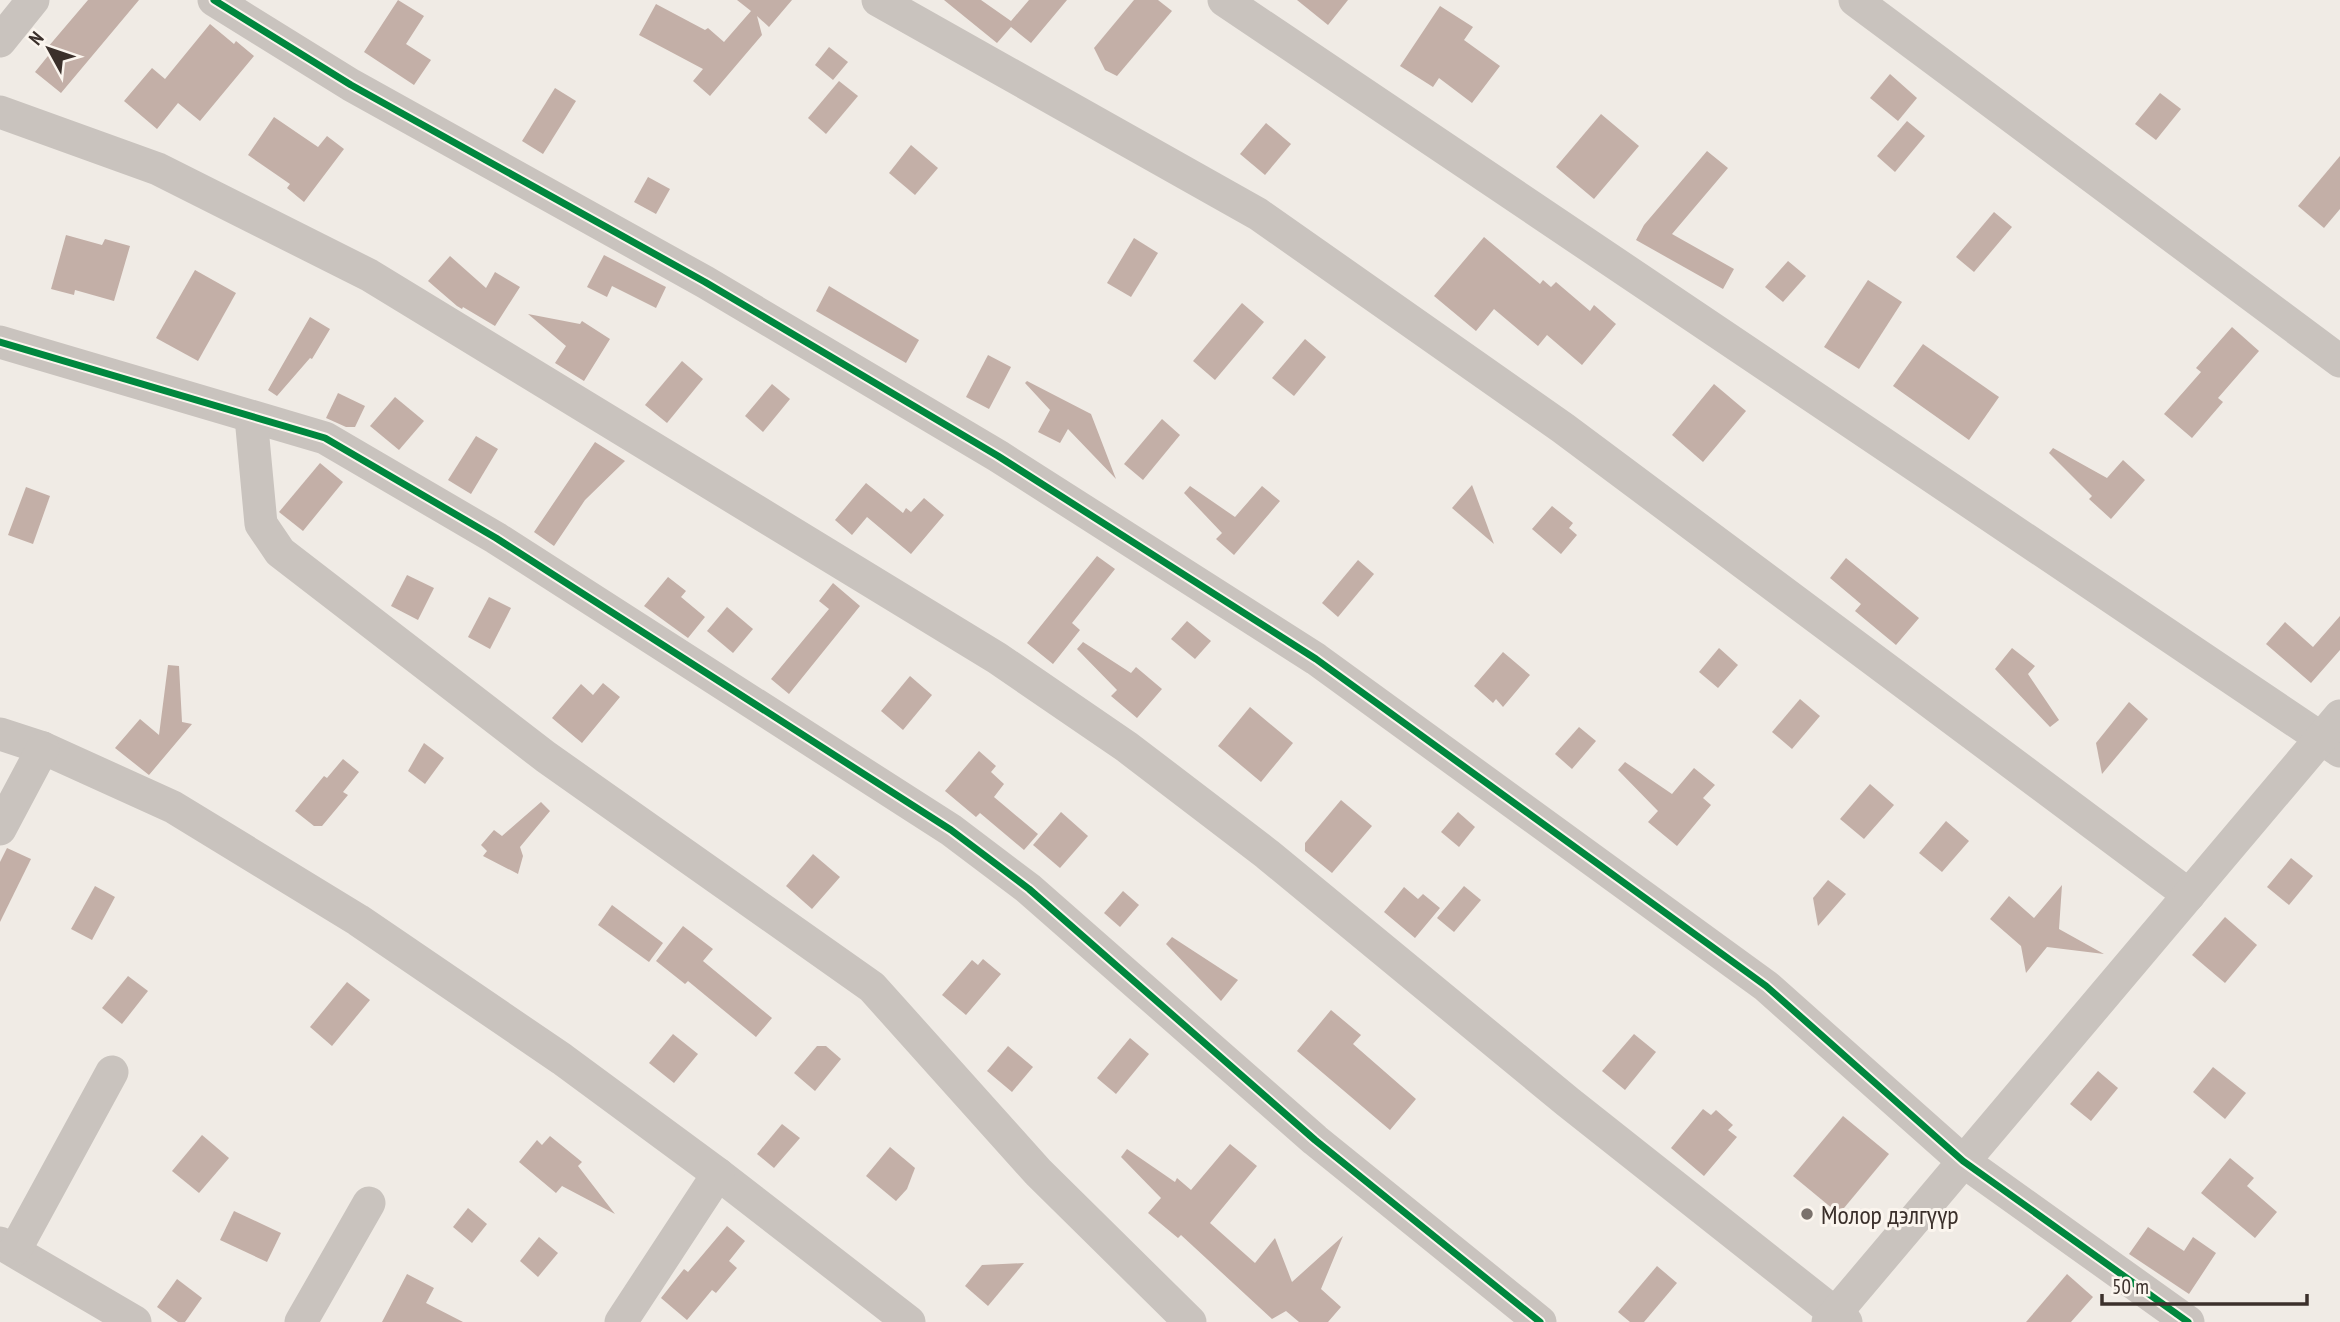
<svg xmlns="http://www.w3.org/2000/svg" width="2340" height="1322" font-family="'PT Sans Narrow',sans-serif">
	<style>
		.building { fill: #c3afa7 }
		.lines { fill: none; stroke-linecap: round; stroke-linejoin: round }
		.minor { stroke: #c9c3be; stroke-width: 33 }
		.cycleway-casing { stroke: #fbf5ee; stroke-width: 11 }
		.cycleway { stroke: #00873e; stroke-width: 7 }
		.poi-dot { fill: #7a716c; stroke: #fbf5ee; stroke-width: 2.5 }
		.labels { text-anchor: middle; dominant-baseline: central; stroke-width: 6; stroke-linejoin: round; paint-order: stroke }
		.poi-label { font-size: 26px; fill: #3b302b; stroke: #fbf5ee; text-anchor: start }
	</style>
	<rect width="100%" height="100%" fill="#f0ebe5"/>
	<!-- building -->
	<g class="building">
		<polygon points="88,0 139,0 61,93 35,72 52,51 48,47"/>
		<polygon points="398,0 424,16 406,44 431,60 414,85 364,52"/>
		<polygon points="737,0 792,0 769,27 757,16 762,35 710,96 693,81 703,69 639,35 656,4 705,30 708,28 724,42 751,11"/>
		<polygon points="944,0 981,0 1011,21 1029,0 1067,0 1031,43 1011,27 997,43"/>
		<polygon points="1134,0 1158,0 1172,11 1117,76 1105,70 1094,48"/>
		<polygon points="1297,0 1348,0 1328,25"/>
		<polygon points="1440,6 1473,27 1464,40 1500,66 1472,103 1439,78 1433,87 1400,66"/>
		<polygon points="210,24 234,44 236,41 254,56 200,121 178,103 157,129 124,101 152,68 165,79"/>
		<polygon points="829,47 848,62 833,80 815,65"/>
		<polygon points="1890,74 1917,98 1898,121 1870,98"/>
		<polygon points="839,81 858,96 826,134 808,118"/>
		<polygon points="555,88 576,101 543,154 522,141"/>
		<polygon points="2160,93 2181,109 2156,140 2135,124"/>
		<polygon points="1601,114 1639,146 1594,199 1556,167"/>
		<polygon points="274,117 318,147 327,136 344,149 304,202 287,188 290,184 248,155"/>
		<polygon points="1907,121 1925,136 1895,172 1877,156"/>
		<polygon points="1266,123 1291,144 1265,175 1240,154"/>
		<polygon points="911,145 938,168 915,195 889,173"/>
		<polygon points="1707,151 1728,168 1672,234 1734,269 1723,289 1636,240 1644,225"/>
		<polygon points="2340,156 2340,209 2324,228 2298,206"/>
		<polygon points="648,177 670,189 656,214 634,202"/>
		<polygon points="1994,212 2012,227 1974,272 1956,257"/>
		<polygon points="66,235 102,245 105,239 130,246 114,301 75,290 74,295 51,289"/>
		<polygon points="1484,237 1540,284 1543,280 1551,287 1556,282 1590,311 1594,305 1616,324 1582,365 1547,335 1538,346 1494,309 1476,331 1434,296"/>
		<polygon points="1134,238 1158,253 1131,297 1107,283"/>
		<polygon points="604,255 666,287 656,308 612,286 607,297 587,287"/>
		<polygon points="450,256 486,288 495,272 520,287 495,326 463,307 462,309 457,306 428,281"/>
		<polygon points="1788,261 1806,276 1783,302 1765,287"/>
		<polygon points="195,270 236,293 198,361 156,338"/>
		<polygon points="1868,280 1902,302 1859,369 1824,347"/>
		<polygon points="829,286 919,340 906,363 816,311"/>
		<polygon points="1242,303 1264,322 1215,380 1193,361"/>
		<polygon points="528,314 580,324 582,321 610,339 584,381 555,363 566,346"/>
		<polygon points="310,317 330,329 312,359 310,358 277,396 268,390"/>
		<polygon points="2232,327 2259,351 2218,398 2223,402 2192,438 2164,414 2201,372 2196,368"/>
		<polygon points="1305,339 1326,357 1294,396 1272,378"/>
		<polygon points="1923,344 1999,397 1969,440 1893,386"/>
		<polygon points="988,355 1011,367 989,409 966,397"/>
		<polygon points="682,361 703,379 667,423 645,405"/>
		<polygon points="1027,381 1091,414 1116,479 1068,429 1060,443 1038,432 1050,410 1025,383"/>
		<polygon points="772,384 790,399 763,432 745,416"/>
		<polygon points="1714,384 1746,411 1703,462 1672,435"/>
		<polygon points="338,393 365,406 355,427 346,427 326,418"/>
		<polygon points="395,397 424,421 399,450 370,426"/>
		<polygon points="1162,419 1180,435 1143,480 1124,464"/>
		<polygon points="476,436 498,449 471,494 448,480"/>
		<polygon points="595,442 625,461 585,500 554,546 534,532"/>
		<polygon points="2053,448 2107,478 2123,460 2145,480 2111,519 2089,499 2092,496 2049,453"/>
		<polygon points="320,463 343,482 303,531 279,512"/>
		<polygon points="866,483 903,513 906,508 911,512 924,498 944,515 911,554 867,517 852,535 835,520"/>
		<polygon points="1472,485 1494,544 1452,508"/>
		<polygon points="1190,486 1235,517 1262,486 1280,501 1234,555 1216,539 1222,533 1184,493"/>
		<polygon points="26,487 50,496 33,544 8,535"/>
		<polygon points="1552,506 1573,523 1569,528 1577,535 1561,554 1532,529"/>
		<polygon points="1097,556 1115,569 1072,623 1080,630 1053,664 1027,643"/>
		<polygon points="1846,558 1919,618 1896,645 1855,611 1861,604 1830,578"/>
		<polygon points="1358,560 1374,574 1338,617 1322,603"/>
		<polygon points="407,575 434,588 418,620 391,606"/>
		<polygon points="668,577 686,591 681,597 705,617 688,638 644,606"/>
		<polygon points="833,583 860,606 789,694 771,679 829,609 819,601"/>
		<polygon points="489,597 511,608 490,649 468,637"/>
		<polygon points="727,607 753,629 733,653 707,631"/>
		<polygon points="2340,616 2340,650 2311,683 2266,644 2285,622 2313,647"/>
		<polygon points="1187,621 1211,641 1195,659 1171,639"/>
		<polygon points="1083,642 1131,673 1136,667 1162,689 1137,718 1111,696 1117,690 1077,649"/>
		<polygon points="1719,648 1738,665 1718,688 1699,672"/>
		<polygon points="2012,648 2035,666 2028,674 2059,720 2050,727 1995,669"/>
		<polygon points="1503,652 1530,675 1503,707 1496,699 1493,703 1474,686"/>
		<polygon points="168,665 179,666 182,722 192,724 149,775 115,748 140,719 159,735"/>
		<polygon points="910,676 932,695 903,730 881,711"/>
		<polygon points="603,683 620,697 582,743 552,718 581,684 593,695"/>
		<polygon points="1800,699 1820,716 1792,749 1772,732"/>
		<polygon points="2129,702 2148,719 2102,774 2096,743"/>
		<polygon points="1250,707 1293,743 1261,782 1218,746"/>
		<polygon points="1579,727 1596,741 1572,769 1555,754"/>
		<polygon points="424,743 444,758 425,784 408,771"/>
		<polygon points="979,751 996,766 991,772 1004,784 994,797 1038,834 1024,850 980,813 976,817 945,791"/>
		<polygon points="343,759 359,772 343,792 348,795 322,826 314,826 295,811 324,776 327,778"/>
		<polygon points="1625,762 1672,794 1694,768 1715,785 1703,798 1711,805 1677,846 1648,822 1658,811 1618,770"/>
		<polygon points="1870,784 1894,805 1864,839 1840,819"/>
		<polygon points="1341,800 1372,826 1332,873 1305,851 1305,843"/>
		<polygon points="541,802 550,811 520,847 523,856 518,874 483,856 487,851 481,845 494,830 502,836"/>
		<polygon points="1061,812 1088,836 1060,868 1033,845"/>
		<polygon points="1458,812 1475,827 1459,847 1441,832"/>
		<polygon points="1946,821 1969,841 1942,872 1919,853"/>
		<polygon points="7,848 31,859 0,922 0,862"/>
		<polygon points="813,854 840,877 812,909 786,886"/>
		<polygon points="2291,858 2313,876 2289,905 2267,887"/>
		<polygon points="1828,880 1846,894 1818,926 1813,898"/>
		<polygon points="2062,885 2059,929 2104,954 2047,947 2026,973 2021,946 1990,919 2009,896 2034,918"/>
		<polygon points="95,886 115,897 92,940 71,929"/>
		<polygon points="1464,886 1481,900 1454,932 1437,918"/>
		<polygon points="1404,887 1418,899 1423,894 1440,908 1415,938 1384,912"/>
		<polygon points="1123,891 1139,905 1120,927 1104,913"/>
		<polygon points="612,905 663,943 649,962 598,925"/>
		<polygon points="2225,917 2257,945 2225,983 2192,955"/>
		<polygon points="683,926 713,949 703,961 772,1018 756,1037 688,981 685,984 656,961"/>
		<polygon points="1172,937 1238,980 1221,1001 1166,944"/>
		<polygon points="983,959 1001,974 966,1015 942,995 972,960 978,965"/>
		<polygon points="128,976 148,991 122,1024 102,1008"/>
		<polygon points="347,982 370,1000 332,1046 310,1027"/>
		<polygon points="1331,1010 1361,1035 1353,1044 1416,1099 1390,1130 1297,1051"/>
		<polygon points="673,1034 698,1054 674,1083 649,1063"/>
		<polygon points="1634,1034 1656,1052 1625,1090 1602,1071"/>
		<polygon points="1130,1038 1149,1054 1116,1094 1097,1078"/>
		<polygon points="817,1046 826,1046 841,1059 815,1091 794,1073"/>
		<polygon points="1008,1046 1033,1067 1012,1092 987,1071"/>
		<polygon points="2213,1067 2246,1093 2225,1119 2193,1092"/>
		<polygon points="2098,1071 2118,1088 2091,1121 2070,1104"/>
		<polygon points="1703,1109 1711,1115 1716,1110 1733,1125 1728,1130 1737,1137 1704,1176 1671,1148"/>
		<polygon points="1843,1116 1889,1154 1839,1214 1793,1176"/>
		<polygon points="782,1124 800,1138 774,1168 757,1154"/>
		<polygon points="202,1135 229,1158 199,1193 172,1171"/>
		<polygon points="550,1136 582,1162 578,1166 615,1214 562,1186 556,1193 519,1162 537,1140 542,1145"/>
		<polygon points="1230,1144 1257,1166 1210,1223 1255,1263 1275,1238 1292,1282 1343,1236 1321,1289 1341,1307 1328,1322 1299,1322 1286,1311 1272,1319 1181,1235 1178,1238 1148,1213 1161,1198 1121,1157 1127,1149 1175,1182 1177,1178 1191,1190"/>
		<polygon points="890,1147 915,1168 907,1189 896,1201 866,1176"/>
		<polygon points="2230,1158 2254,1178 2247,1186 2277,1212 2255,1238 2201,1193"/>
		<polygon points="468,1208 487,1224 472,1243 453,1227"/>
		<polygon points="234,1211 281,1233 267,1262 220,1240"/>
		<polygon points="727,1226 745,1241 729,1261 737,1268 716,1293 712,1290 687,1320 661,1298 684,1269 688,1272"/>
		<polygon points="2148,1227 2184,1251 2193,1237 2216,1253 2189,1294 2129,1254"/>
		<polygon points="539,1237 558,1253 538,1277 520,1261"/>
		<polygon points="1024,1263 988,1306 965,1286 982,1265"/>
		<polygon points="1657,1266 1677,1283 1644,1322 1630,1322 1618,1312"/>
		<polygon points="407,1274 434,1288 426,1303 463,1322 382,1322"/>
		<polygon points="2067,1274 2093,1297 2071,1322 2026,1322"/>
		<polygon points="177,1279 202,1298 185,1322 178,1322 157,1307"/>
	</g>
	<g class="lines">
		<!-- minor -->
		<g class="minor">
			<polyline points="214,0 351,85 705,282 998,456 1316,659 1766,986 1963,1161 2188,1322"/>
			<polyline points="878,0 1258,214 1563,428 2189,895"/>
			<polyline points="1224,0 2340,751"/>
			<polyline points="1855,0 2340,361"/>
			<polyline points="0,41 33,0"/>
			<polyline points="0,112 158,169 369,275 997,658 1127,747 1267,854 1568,1102 1846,1322"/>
			<polyline points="0,342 325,438 496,538 951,830 1029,889 1315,1140 1540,1322"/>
			<polyline points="251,417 261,524 280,552 546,757 872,987 1038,1172 1190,1322"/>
			<polyline points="0,734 43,748 173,807 358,920 562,1059 718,1174 909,1322"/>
			<polyline points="0,829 43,748"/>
			<polyline points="0,1243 135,1322"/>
			<polyline points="15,1250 112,1072"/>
			<polyline points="301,1322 369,1203"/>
			<polyline points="621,1322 718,1174"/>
			<polyline points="1828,1322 2340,716"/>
		</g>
		<defs>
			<g id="cycleway">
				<polyline points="214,0 351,85 705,282 998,456 1316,659 1766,986 1963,1161 2188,1322"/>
				<polyline points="0,342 325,438 496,538 951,830 1029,889 1315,1140 1540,1322"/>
			</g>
		</defs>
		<!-- cycleway casing -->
		<use href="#cycleway" class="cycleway-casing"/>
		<!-- cycleway -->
		<use href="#cycleway" class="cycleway"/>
	</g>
	<!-- markers -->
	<circle class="poi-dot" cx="1807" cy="1214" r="7"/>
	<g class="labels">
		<!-- poi labels -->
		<g class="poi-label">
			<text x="1821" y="1214">Молор дэлгүүр</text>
		</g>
	</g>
	<!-- north arrow -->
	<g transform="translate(49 49) rotate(310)" stroke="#fbf5ee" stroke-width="5" paint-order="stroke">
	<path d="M0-5L12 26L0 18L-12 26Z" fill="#3b302b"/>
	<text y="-10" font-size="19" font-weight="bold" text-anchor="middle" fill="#3b302b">N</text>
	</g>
	<!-- scale -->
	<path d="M2102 1294v10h205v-10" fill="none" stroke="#3b302b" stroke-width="3.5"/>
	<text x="2112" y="1294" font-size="21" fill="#3b302b" stroke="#fbf5ee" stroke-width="5" paint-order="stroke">50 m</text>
</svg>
